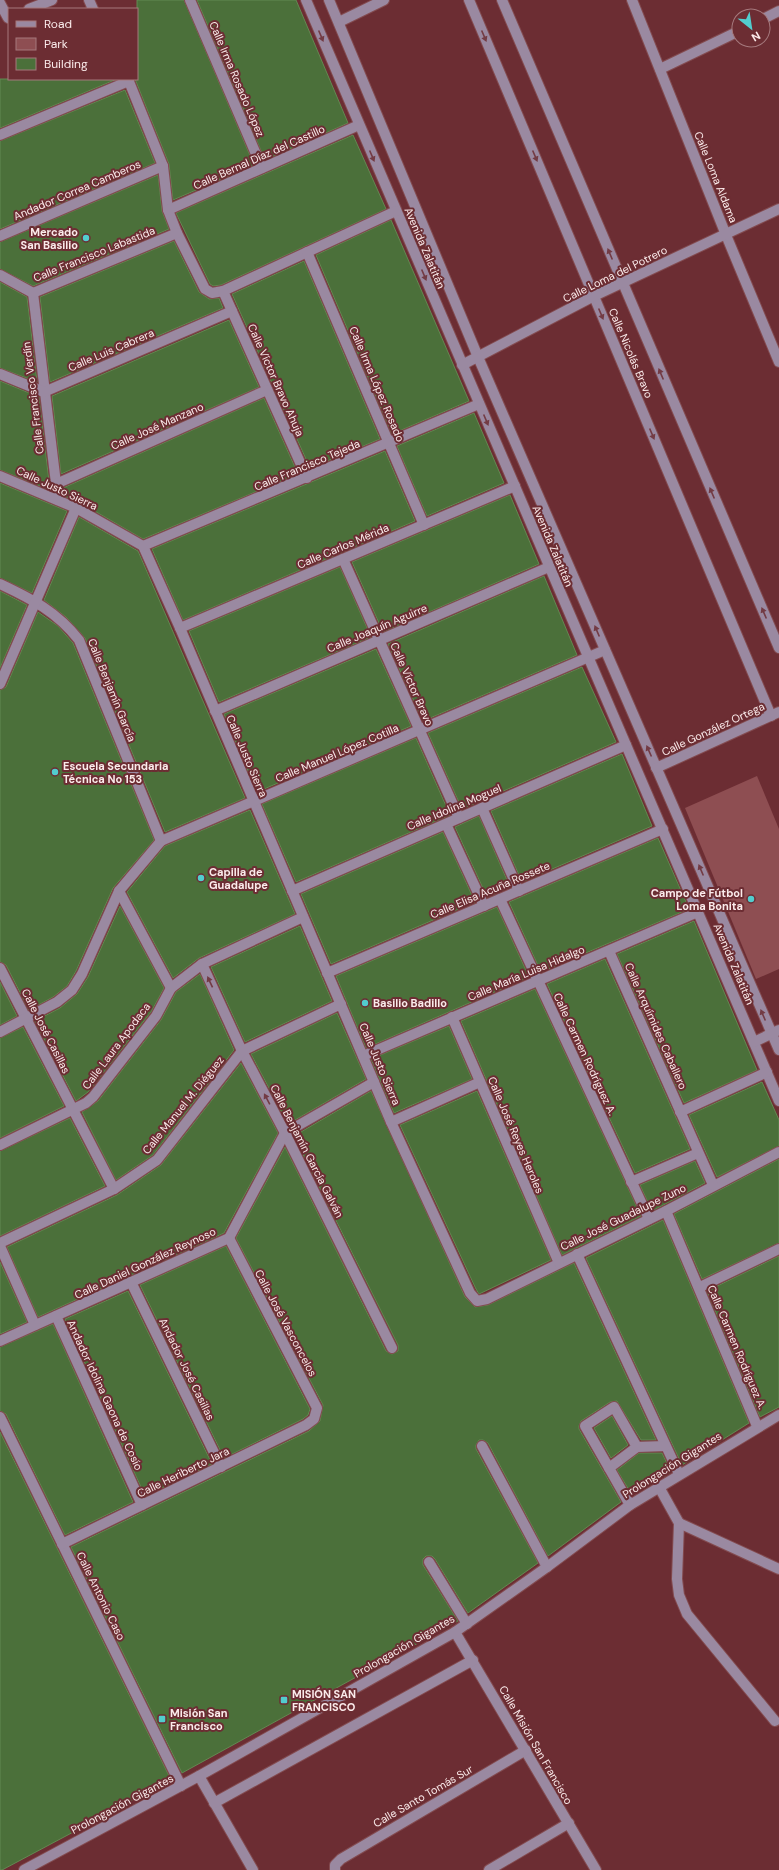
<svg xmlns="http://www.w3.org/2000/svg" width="779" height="1870" font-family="'DM Sans',sans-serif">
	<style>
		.green { fill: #8e4e52 }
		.building { fill: #4b703a; stroke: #638952 }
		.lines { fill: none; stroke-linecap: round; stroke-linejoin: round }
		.minor-casing { stroke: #834b50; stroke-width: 12 }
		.minor { stroke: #9a89a1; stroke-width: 10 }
		.oneway { fill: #733b44 }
		.poi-dot { fill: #52cdce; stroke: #6c2d33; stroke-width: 1.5 }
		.labels { text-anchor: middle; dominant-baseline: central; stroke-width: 4; stroke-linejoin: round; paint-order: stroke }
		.street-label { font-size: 11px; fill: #fbebeb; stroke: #6c2d33 }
		.poi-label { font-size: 11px; font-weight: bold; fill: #fbebeb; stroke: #6c2d33; text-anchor: start }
	</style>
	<rect width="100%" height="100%" fill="#6c2d33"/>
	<!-- green -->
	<polygon class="green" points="757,776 779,829 779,969 756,979 685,808"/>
	<!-- building -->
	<g class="building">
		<polygon points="137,0 184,0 254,165 173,200 169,164 135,79 137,79"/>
		<polygon points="197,0 296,0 348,123 265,160"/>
		<polygon points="0,79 117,79 0,128"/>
		<polygon points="125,90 155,163 0,229 0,141"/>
		<polygon points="353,135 386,209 221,285 213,286 210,284 176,213"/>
		<polygon points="158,175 162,211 169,229 33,286 0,269 0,242"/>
		<polygon points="391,220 469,401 392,434 316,255"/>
		<polygon points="174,241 199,292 209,299 219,298 223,308 50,382 40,297"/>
		<polygon points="304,261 380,439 310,468 232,294"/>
		<polygon points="0,282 27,297 37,382 0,368"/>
		<polygon points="229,320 259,387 61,474 52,396"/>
		<polygon points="0,381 39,397 50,490 0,470"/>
		<polygon points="264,398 298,474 143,539 79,502 64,496 63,488"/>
		<polygon points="474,413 504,483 427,516 397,446"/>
		<polygon points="385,451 415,521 183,620 152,549"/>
		<polygon points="0,483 67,511 32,593 0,578"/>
		<polygon points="510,495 539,564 383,632 352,562"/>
		<polygon points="79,517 138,551 245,798 165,832 85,638 66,617 44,600"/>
		<polygon points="340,567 371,637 219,702 189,631"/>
		<polygon points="544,576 577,655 423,721 388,644"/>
		<polygon points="0,591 27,605 0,668"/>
		<polygon points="38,612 58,626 73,643 154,840 113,888 76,971 67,986 53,997 29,1010 6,965 0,962 0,690 6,687"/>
		<polygon points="376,649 411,726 257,792 224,714"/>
		<polygon points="582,667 616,742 462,809 428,733"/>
		<polygon points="416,738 450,815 296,882 262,804"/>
		<polygon points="622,754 652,826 522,882 491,811"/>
		<polygon points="250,810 295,914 199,958 173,978 127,892 165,846"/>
		<polygon points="479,816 510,887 487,897 455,827"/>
		<polygon points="443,832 475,902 331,964 301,894"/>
		<polygon points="658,838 689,909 541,972 509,902"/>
		<polygon points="120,906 164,988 151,1012 88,1092 76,1101 35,1021 60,1008 77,994 88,977"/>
		<polygon points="497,907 529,977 366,1048 336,976"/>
		<polygon points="694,921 757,1070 684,1103 617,954"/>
		<polygon points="300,926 332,1001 245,1042 211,967"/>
		<polygon points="605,959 690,1149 635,1173 547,984"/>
		<polygon points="200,974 234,1050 153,1155 116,1180 82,1112 98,1101 161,1020 176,992"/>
		<polygon points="0,982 17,1016 0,1025"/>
		<polygon points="535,989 641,1216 562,1255 461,1021"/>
		<polygon points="337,1013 366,1079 288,1124 251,1054"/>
		<polygon points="449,1026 472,1079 394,1113 371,1059"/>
		<polygon points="23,1027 64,1106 0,1138 0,1038"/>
		<polygon points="241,1063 278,1133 224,1233 38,1317 7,1247 117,1195 161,1165"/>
		<polygon points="762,1082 779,1120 779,1146 717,1177 689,1115"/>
		<polygon points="371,1091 465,1297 475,1307 488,1305 574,1263 656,1440 641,1440 617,1401 610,1402 581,1421 579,1426 579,1429 621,1502 548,1556 488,1443 483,1440 479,1440 476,1445 476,1449 538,1563 468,1613 435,1559 432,1556 426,1556 423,1559 423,1565 458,1621 182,1773 71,1547 309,1431 320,1421 323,1405 236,1238 285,1147 386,1351 392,1354 398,1351 398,1345 294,1136"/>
		<polygon points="477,1091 551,1260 479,1294 476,1289 400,1125"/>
		<polygon points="70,1118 105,1186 0,1236 0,1151"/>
		<polygon points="779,1159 779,1243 702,1279 674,1214"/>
		<polygon points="695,1161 705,1183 652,1211 640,1185"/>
		<polygon points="663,1220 749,1423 682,1465 586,1258"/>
		<polygon points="226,1246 310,1409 308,1415 303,1419 224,1458 140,1285"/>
		<polygon points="779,1256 779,1407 760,1417 707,1291"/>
		<polygon points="0,1262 27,1322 0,1334"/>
		<polygon points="128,1291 212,1464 145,1496 65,1319"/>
		<polygon points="53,1324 133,1502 65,1535 6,1414 0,1411 0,1347"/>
		<polygon points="612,1416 628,1445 611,1458 594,1428"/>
		<polygon points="0,1432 171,1780 2,1870 0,1870"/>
		<polygon points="639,1453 662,1453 671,1472 632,1495 617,1470"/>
	</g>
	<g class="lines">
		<defs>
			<g id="minor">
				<polyline points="89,0 93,9"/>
				<polyline points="190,0 262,168"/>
				<polyline points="306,0 779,1101"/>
				<polyline points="329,0 478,357 779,1050"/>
				<polyline points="469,0 771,716"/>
				<polyline points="502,0 779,648"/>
				<polyline points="632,0 726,235 779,362"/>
				<polyline points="0,3 8,18"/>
				<polyline points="29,9 52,0"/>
				<polyline points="763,19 779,11"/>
				<polyline points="339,22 384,0"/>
				<polyline points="660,69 739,31"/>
				<polyline points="128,79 163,166 168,210 177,233 205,289 212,293 223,291 396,211"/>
				<polyline points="0,135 129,81"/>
				<polyline points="168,210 359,125"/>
				<polyline points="0,236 163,166"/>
				<polyline points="307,252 424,525"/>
				<polyline points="0,275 33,293"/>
				<polyline points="223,291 307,478"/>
				<polyline points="33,293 58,500"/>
				<polyline points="33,293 177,233"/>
				<polyline points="462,365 594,296 779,209"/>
				<polyline points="0,374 44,392 232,311"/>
				<polyline points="0,476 76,508 143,546 180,628 391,1122 470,1293 477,1301 487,1299 666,1211 779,1152"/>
				<polyline points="56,484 267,390"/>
				<polyline points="143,546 479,404"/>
				<polyline points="343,559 459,818"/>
				<path d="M 0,584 C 32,599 57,612 79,640 L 161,841"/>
				<polyline points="180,628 515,486"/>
				<polyline points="0,684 76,508"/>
				<polyline points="215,711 549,567"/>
				<polyline points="656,768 779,712"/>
				<polyline points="482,808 519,891"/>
				<polyline points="446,824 484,906"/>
				<polyline points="119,891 171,988"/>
				<polyline points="292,891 626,745"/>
				<polyline points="500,899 649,1219"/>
				<polyline points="609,951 713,1185"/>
				<polyline points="202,964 242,1051 285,1133 392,1348"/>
				<polyline points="0,968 114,1189"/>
				<polyline points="327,973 663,829"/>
				<polyline points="452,1017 559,1263"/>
				<polyline points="0,1032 57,1002 72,990 82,974 119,891 161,841 605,650"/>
				<polyline points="754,1042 779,1030"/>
				<polyline points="363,1056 698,912"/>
				<polyline points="680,1112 767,1072"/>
				<polyline points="391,1122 480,1082"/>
				<polyline points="0,1145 86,1103 93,1097 156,1016 171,988 202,964 303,917"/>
				<polyline points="631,1182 698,1153"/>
				<polyline points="666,1211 757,1426"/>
				<polyline points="0,1243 114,1189 157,1160 242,1051 341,1004"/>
				<polyline points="0,1246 35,1325"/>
				<polyline points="577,1254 679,1474"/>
				<polyline points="131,1282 221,1467"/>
				<polyline points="700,1287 779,1249"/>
				<polyline points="56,1316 142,1505"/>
				<polyline points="0,1341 229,1238 285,1133 374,1082"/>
				<polyline points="0,1417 181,1786"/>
				<polyline points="482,1446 547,1567"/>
				<polyline points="609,1468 585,1426 614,1407 637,1447"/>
				<polyline points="659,1487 679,1523 677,1579 679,1595 687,1614 775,1721"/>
				<polyline points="630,1505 609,1468 637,1447 665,1446"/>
				<polyline points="679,1523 779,1569"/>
				<polyline points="62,1544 306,1425 314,1419 317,1408 229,1238"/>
				<polyline points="429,1562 467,1624"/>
				<polyline points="455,1632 596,1870"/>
				<polyline points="199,1776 253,1870"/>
				<polyline points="214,1803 473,1660"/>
				<polyline points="24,1870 199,1776 455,1632 547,1567 630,1505 779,1415"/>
				<polyline points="335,1870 335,1865 341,1859 526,1750"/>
				<polyline points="489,1870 569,1823"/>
			</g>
		</defs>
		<!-- minor casing -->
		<use href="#minor" class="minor-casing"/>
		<!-- minor -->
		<use href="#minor" class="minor"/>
	</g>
	<!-- one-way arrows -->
	<defs><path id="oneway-solid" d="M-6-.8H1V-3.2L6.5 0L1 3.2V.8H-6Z"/></defs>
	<g class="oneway">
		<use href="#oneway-solid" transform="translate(321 36) rotate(67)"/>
		<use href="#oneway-solid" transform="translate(484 36) rotate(67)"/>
		<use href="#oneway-solid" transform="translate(372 156) rotate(67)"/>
		<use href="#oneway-solid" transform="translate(535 156) rotate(67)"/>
		<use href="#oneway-solid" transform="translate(610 254) rotate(-113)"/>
		<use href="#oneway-solid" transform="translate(424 275) rotate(67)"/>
		<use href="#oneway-solid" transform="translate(601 314) rotate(67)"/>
		<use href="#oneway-solid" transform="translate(661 374) rotate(-113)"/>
		<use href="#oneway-solid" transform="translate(486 420) rotate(67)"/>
		<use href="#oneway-solid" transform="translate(652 434) rotate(67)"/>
		<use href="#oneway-solid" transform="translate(712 493) rotate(-113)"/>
		<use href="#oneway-solid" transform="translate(764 613) rotate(-113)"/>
		<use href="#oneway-solid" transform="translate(597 631) rotate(-113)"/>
		<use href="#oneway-solid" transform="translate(649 751) rotate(-114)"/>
		<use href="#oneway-solid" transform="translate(701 870) rotate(-113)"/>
		<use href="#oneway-solid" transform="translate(210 982) rotate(-115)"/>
		<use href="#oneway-solid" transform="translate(763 1015) rotate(-113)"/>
		<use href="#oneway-solid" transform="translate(267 1099) rotate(-118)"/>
	</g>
	<!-- markers -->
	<g class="poi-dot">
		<circle cx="86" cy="238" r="4"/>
		<circle cx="55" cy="772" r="4"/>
		<circle cx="201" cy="878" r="4"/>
		<circle cx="751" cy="899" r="4"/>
		<circle cx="365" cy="1003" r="4"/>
		<rect x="280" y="1696" width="8" height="8" rx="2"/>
		<rect x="158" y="1715" width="8" height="8" rx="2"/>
	</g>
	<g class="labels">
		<!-- street labels -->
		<g class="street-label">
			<text transform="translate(237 79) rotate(67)">Calle Irma Rosado López</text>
			<text transform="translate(259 157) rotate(-24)">Calle Bernal Díaz del Castillo</text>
			<text transform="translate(716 177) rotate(68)">Calle Loma Aldama</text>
			<text transform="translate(77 190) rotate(-23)">Andador Correa Camberos</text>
			<text transform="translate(425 248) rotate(67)">Avenida Zalatitán</text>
			<text transform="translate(94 254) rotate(-22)">Calle Francisco Labastida</text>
			<text transform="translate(615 274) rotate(-26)">Calle Loma del Potrero</text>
			<text transform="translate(111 350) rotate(-23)">Calle Luis Cabrera</text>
			<text transform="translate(631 353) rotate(67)">Calle Nicolás Bravo</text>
			<text transform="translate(276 380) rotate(66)">Calle Víctor Bravo Ahuja</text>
			<text transform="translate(377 384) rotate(67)">Calle Irma López Rosado</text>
			<text transform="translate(33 398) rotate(-97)">Calle Francisco Verdín</text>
			<text transform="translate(157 426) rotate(-24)">Calle José Manzano</text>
			<text transform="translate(307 465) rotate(-23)">Calle Francisco Tejeda</text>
			<text transform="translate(57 488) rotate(25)">Calle Justo Sierra</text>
			<text transform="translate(343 546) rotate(-23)">Calle Carlos Mérida</text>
			<text transform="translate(553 546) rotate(67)">Avenida Zalatitán</text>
			<text transform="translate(377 628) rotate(-23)">Calle Joaquín Aguirre</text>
			<text transform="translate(412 684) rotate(66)">Calle Víctor Bravo</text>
			<text transform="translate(112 690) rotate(68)">Calle Benjamín García</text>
			<text transform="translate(713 729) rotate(-25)">Calle González Ortega</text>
			<text transform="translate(337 753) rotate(-23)">Calle Manuel López Cotilla</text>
			<text transform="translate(247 756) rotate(67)">Calle Justo Sierra</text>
			<text transform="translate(454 807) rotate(-23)">Calle Idolina Moguel</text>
			<text transform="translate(490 890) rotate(-23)">Calle Elisa Acuña Rossete</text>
			<text transform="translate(734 964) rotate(67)">Avenida Zalatitán</text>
			<text transform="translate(526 973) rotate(-23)">Calle María Luisa Hidalgo</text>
			<text transform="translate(656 1026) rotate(66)">Calle Arquímides Caballero</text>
			<text transform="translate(46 1031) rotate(63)">Calle José Casillas</text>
			<text transform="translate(116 1046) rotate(-53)">Calle Laura Apodaca</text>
			<text transform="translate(585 1054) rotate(65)">Calle Carmen Rodríguez A.</text>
			<text transform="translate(380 1064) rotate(67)">Calle Justo Sierra</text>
			<text transform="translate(183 1105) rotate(-51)">Calle Manuel M. Diéguez</text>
			<text transform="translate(516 1135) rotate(67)">Calle José Reyes Heroles</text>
			<text transform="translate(307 1151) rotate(63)">Calle Benjamín García Galván</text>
			<text transform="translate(623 1217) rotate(-26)">Calle José Guadalupe Zuno</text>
			<text transform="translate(145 1263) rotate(-25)">Calle Daniel González Reynoso</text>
			<text transform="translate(286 1323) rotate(62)">Calle José Vasconcelos</text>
			<text transform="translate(737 1347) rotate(67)">Calle Carmen Rodríguez A.</text>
			<text transform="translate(187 1369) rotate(64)">Andador José Casillas</text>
			<text transform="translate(105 1395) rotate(65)">Andador Idolina Gaona de Cosío</text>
			<text transform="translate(672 1465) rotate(-32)">Prolongación Gigantes</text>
			<text transform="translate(183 1472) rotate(-26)">Calle Heriberto Jara</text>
			<text transform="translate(101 1596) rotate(64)">Calle Antonio Caso</text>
			<text transform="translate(404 1646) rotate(-30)">Prolongación Gigantes</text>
			<text transform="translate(536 1745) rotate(60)">Calle Misión San Francisco</text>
			<text transform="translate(423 1796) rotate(-30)">Calle Santo Tomás Sur</text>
			<text transform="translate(122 1804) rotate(-28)">Prolongación Gigantes</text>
		</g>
		<!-- poi labels -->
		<g class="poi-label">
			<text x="78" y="232" text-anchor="end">Mercado<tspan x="78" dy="13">San Basilio</tspan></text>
			<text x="63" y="766">Escuela Secundaria<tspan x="63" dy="13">Técnica No 153</tspan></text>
			<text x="209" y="872">Capilla de<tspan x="209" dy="13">Guadalupe</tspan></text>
			<text x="743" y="893" text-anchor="end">Campo de Fútbol<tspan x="743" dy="13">Loma Bonita</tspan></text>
			<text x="373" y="1003">Basilio Badillo</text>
			<text x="292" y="1694">MISIÓN SAN<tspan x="292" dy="13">FRANCISCO</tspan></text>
			<text x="170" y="1713">Misión San<tspan x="170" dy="13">Francisco</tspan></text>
		</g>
	</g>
	<!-- legend -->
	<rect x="8" y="8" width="130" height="72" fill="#6c2d33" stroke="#a5797d"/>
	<rect x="16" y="21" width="20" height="6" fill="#9a89a1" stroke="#a5797d"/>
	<text x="44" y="28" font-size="12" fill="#fbebeb">Road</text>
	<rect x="16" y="38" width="20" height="12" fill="#8e4e52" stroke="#a5797d"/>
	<text x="44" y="48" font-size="12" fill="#fbebeb">Park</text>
	<rect x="16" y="58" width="20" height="12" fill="#4b703a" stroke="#a5797d"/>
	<text x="44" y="68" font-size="12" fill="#fbebeb">Building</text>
	<!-- north arrow -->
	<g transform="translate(751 28) rotate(150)"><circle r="19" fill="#6c2d33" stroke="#a5797d"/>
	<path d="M0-3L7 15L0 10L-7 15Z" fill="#52cdce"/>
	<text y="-6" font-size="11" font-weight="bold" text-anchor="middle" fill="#fbebeb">N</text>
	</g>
</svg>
